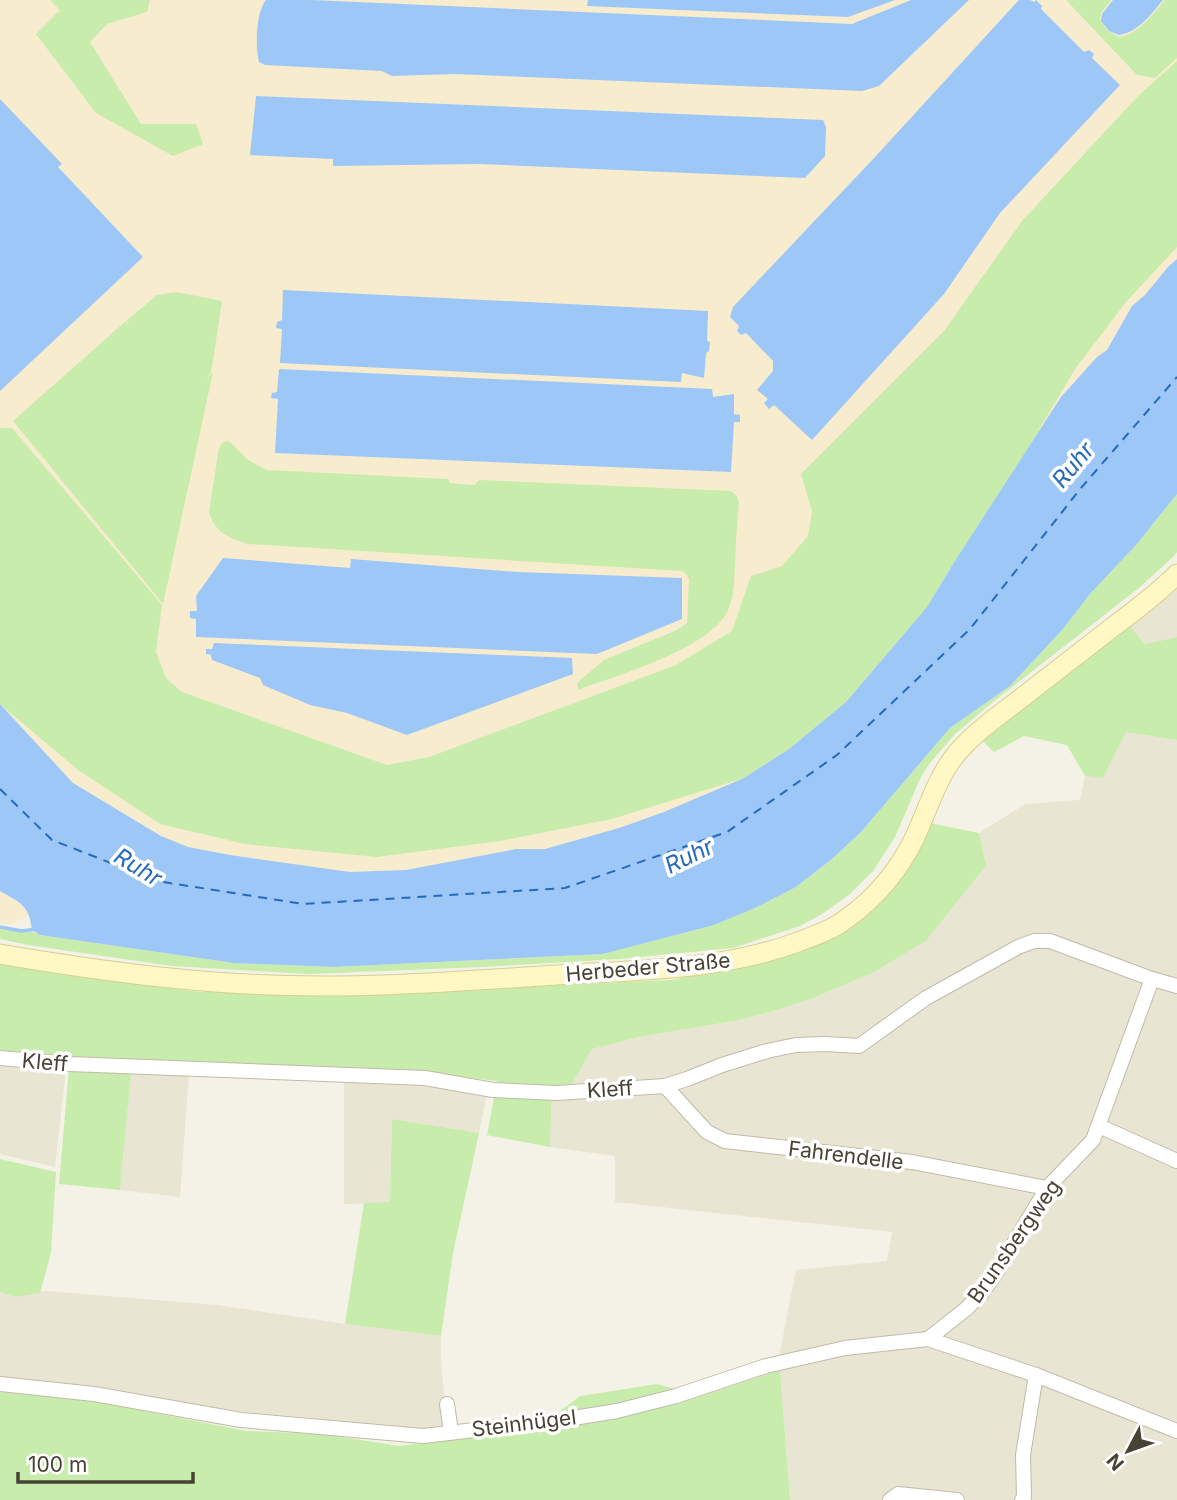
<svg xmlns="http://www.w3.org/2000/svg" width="1177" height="1500" font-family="Inter,sans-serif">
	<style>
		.residential { fill: #e9e5d3 }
		.commercial { fill: #f8eccf }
		.green { fill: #c7ecab }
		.water { fill: #9dc7f6 }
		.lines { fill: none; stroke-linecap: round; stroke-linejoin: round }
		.stream { stroke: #9dc7f6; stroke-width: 3.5 }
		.ferry { stroke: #256abc; stroke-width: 2; stroke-dasharray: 9 7; stroke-linecap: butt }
		.street-casing { stroke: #c0bba8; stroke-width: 16 }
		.secondary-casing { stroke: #d8ce92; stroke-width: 21 }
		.street { stroke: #fff; stroke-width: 14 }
		.secondary { stroke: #fff8c5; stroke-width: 19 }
		.labels { text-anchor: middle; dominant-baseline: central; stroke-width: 7; stroke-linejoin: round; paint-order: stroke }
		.street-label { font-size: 21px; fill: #484235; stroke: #fff }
		.water-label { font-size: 23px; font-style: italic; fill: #256abc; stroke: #fff }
	</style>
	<rect width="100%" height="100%" fill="#f4f2e6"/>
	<!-- residential -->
	<g class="residential">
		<polygon points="1177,584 1177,637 1145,644 1129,625"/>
		<polygon points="1126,732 1177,740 1177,1500 790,1500 779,1357 796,1270 887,1261 892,1232 615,1202 615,1156 550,1147 552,1088 571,1085 592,1049 639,1037 739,1020 780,1009 816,997 874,972 926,941 986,866 979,833 1025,804 1080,800 1085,776 1103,778"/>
		<polygon points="0,1063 66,1069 55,1167 0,1154"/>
		<polygon points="131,1072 189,1073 180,1197 120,1190"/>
		<polygon points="344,1079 420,1081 487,1093 479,1133 392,1119 390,1203 344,1204"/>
		<polygon points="46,1291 218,1305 345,1324 441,1336 441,1360 447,1427 419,1429 388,1428 315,1418 240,1412 0,1380 0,1292 15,1297"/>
	</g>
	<!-- commercial -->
	<g class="commercial">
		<polygon points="0,0 1177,0 1177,259 1168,267 1145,295 1132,306 1107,350 1097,357 1061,397 953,564 846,702 789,749 744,778 664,812 619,828 545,849 516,849 406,870 350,872 230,855 188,847 161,836 73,783 0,704"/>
		<polygon points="0,891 23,904 30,915 10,925 0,923"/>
	</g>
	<!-- green -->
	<g class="green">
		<polygon points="50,0 150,0 147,12 107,24 90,42 141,124 196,124 203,144 173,156 96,113 36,34 60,10"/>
		<path d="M 1066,0 L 1111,0 L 1101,13 L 1100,20 L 1108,31 L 1119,37 C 1139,34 1152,15 1165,0 L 1177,0 L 1177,58 L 1155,78 L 1137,75 Z"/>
		<polygon points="1177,61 1177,247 1126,302 1075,369 1030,445 953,564 927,607 846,702 789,749 744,778 612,819 500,841 377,857 245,844 160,824 78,770 0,704 0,428 12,428 162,605 156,652 166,678 182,692 387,765 429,757 676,665 732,631 751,576 782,566 808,536 812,511 801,474 944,331 1022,221 1139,95"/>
		<polygon points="176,292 222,301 211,373 204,381 213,372 163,604 13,421 126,321 129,328 127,320 157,295"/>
		<path d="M 226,441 L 230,442 L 248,460 L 267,470 L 448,479 L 450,483 L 475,485 L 479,480 L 731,491 L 736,495 L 739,502 C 737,522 736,542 735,562 C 734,578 735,595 728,610 C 711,649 617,675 578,690 L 577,683 L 604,660 L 677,630 L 687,623 L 689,579 L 687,575 L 682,571 L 248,544 C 229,538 215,533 209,512 L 219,448 L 222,443 Z"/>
		<path d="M 1177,494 L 1177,552 L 1174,556 L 1140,587 L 993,702 L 955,734 L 929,764 L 920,779 L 895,837 L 873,871 L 850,894 L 822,914 L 800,926 L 733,948 L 619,959 L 482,967 L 308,974 L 172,966 L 28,945 L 0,939 L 0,927 C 13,930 29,928 40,935 L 234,963 L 334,967 L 603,954 L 714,925 L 755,908 L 796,887 L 832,859 L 861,832 L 950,728 L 1010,686 L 1063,629 L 1090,594 L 1136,545 Z"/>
		<polygon points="1129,625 1145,644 1177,637 1177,740 1126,732 1103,778 1085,776 1067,745 1024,736 994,752 981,739"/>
		<polygon points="930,823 979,833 986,866 926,941 874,972 816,997 780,1009 739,1020 639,1037 592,1049 571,1085 552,1088 550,1147 487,1135 497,1081 426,1073 132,1063 120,1190 59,1184 70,1057 0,1050 0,963 80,977 201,992 374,993 671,980 761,963 835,937 886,896"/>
		<polygon points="392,1119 479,1133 453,1253 441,1336 345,1324 364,1203 390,1202"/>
		<polygon points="0,1159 56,1172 51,1253 40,1293 15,1297 0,1292"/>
		<polygon points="780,1370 790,1500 0,1500 0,1392 87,1400 247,1431 323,1434 399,1446 563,1426 618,1417 677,1404"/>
		<polygon points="657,1384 678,1390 612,1405 555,1415 580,1396"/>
	</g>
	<!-- water -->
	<g class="water">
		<path d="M 266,0 L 311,0 L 852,24 L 911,0 L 969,0 L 879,86 L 862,91 L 454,74 L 392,76 L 382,71 L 265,65 L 259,62 C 255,47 256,11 266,0 Z"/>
		<polygon points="588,0 895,0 848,17 587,6"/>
		<polygon points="1019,0 1030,0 1034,2 1036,0 1042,6 1041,9 1084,52 1089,50 1094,54 1092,58 1120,85 1000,213 944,294 812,440 774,405 769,409 764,403 768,399 757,390 773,371 773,361 746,333 741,335 737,331 739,326 730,317 733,307 875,157"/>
		<path d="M 1113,0 L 1163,0 C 1151,14 1139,32 1119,35 L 1109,31 L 1101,21 L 1102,14 Z"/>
		<polygon points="256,96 823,120 826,127 825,156 805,178 478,164 333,166 333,159 250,155"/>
		<polygon points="0,99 62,164 58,167 143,257 0,391"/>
		<path d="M 1177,259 L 1177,494 L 1136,545 L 1090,594 L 1063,629 L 1010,686 L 950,728 L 861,832 L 832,859 L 796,887 L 755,908 L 714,925 L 603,954 L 334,967 L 234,963 L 40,935 L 32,930 C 29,905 21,903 0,891 L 0,704 L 73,783 L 161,836 L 188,847 L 230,855 L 350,872 L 406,870 L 516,849 L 545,849 L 619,828 L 664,812 L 744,778 L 789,749 L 846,702 L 927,607 L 953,564 L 1061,397 L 1097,357 L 1107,350 L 1132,306 L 1145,295 L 1168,267 Z"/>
		<polygon points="283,290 708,311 707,341 710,342 709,351 706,353 704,378 682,373 681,382 280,363 282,329 276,328 277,322 282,320"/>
		<polygon points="279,369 712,389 713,397 734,394 734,414 740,415 740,422 734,422 731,472 275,453 278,399 271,398 272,393 277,392"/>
		<polygon points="223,558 350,568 351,559 518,572 682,578 682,619 597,654 196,637 196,619 190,618 190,611 197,611 196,596"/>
		<polygon points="214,643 572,658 573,674 407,735 347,713 310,705 263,685 260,678 212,660 211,655 206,654 206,649 212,649"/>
	</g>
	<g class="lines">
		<!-- stream -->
		<polyline class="stream" points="0,927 22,931 36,929"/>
		<!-- ferry -->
		<polyline class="ferry" points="0,789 52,840 157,881 303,904 565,888 727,832 837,755 970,629 1081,488 1177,377"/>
		<defs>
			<g id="street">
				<polyline points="0,1058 70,1064 425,1078 493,1090 557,1093 665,1086 687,1079 722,1065 767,1051 796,1045 825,1044 859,1046 926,998 1018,947 1034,941 1050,941 1152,979 1177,986"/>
				<polyline points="665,1086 707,1132 725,1141 912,1162 1047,1188"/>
				<polyline points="1099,1126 1177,1161"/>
				<polyline points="928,1339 966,1309 982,1293 996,1273 1047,1188 1093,1140 1152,979"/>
				<polyline points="0,1384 94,1394 241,1420 423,1436 561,1420 617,1411 676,1396 766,1366 845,1348 928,1339 1036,1375 1177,1431"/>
				<polyline points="447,1404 451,1432"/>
				<polyline points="890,1500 898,1494 957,1500"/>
				<polyline points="1022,1500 1024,1497 1023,1455 1036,1375"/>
			</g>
			<path id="secondary" d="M 0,954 C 82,968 164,980 248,984 C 356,990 464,981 572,974 C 648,970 725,969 798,942 C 814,936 832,930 846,919 C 875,899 900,869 915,837 C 928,809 937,777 957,753 C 976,731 1001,714 1024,696 C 1052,674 1081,652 1109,630 C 1133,612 1156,595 1177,574"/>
		</defs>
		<!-- street casing -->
		<use href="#street" class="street-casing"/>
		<!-- secondary casing -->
		<use href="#secondary" class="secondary-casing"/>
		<!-- street -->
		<use href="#street" class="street"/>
		<!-- secondary -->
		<use href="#secondary" class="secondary"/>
	</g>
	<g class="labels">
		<!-- street labels -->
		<g class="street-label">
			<text transform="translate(648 967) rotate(-5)">Herbeder Straße</text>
			<text transform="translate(45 1062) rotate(5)">Kleff</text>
			<text transform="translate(610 1089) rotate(-4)">Kleff</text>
			<text transform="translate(846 1155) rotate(7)">Fahrendelle</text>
			<text transform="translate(1014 1241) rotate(-55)">Brunsbergweg</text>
			<text transform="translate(524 1423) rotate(-7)">Steinhügel</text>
		</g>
		<!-- water labels -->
		<g class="water-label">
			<text transform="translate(1073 465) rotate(-50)">Ruhr</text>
			<text transform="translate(689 856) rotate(-26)">Ruhr</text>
			<text transform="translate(138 867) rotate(31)">Ruhr</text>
		</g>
	</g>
	<!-- north arrow -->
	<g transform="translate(1128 1451) rotate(229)" stroke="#ffffff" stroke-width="5" paint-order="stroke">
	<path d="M0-5L12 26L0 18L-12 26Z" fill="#484235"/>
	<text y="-10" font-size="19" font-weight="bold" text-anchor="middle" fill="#484235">N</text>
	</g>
	<!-- scale -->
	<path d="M18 1472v10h175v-10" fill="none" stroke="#484235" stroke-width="3.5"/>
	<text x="28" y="1472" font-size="21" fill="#484235" stroke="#ffffff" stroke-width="5" paint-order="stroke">100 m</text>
</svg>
